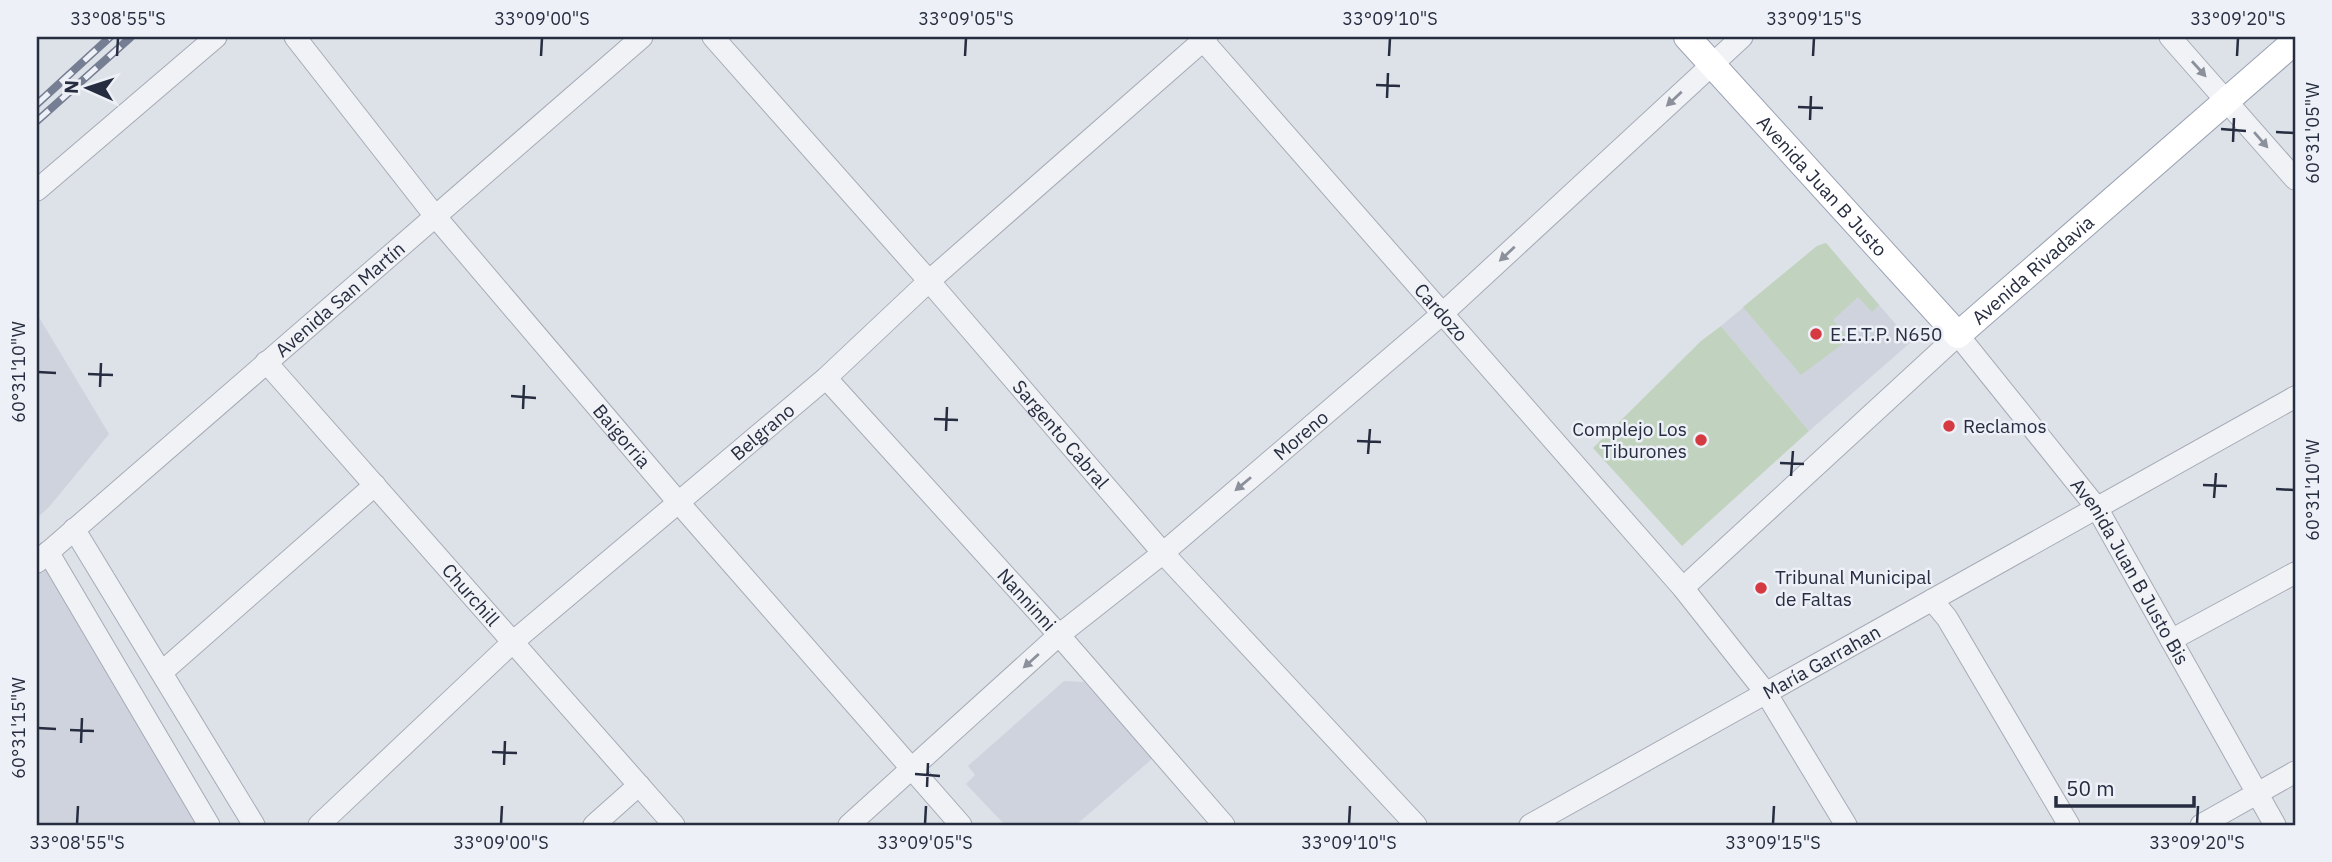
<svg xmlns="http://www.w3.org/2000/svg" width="2332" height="862" font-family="'IBM Plex Sans',sans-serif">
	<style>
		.built { fill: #cfd3dd }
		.green { fill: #c1d3be }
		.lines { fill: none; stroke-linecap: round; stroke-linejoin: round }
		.minor-casing { stroke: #a6abb6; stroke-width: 23 }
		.major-casing { stroke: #9ca3b4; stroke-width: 28 }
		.minor { stroke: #f0f2f6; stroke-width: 21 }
		.major { stroke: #fff; stroke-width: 26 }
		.rail-casing { stroke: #767e93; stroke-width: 8 }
		.rail { stroke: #edf0f6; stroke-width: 5; stroke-dasharray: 16; stroke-linecap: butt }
		.oneway { fill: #8b909b }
		.ticks { fill: none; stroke: #262d40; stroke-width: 2.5 }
		.poi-dot { fill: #d53a42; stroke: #edf0f6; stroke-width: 2.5 }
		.labels { text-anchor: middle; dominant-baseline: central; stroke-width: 5; stroke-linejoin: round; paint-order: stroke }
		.street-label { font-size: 19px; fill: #262d40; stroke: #edf0f6 }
		.poi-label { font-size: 19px; fill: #262d40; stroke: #edf0f6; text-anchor: start }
		.neatline { fill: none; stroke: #262d40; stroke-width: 2.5 }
		.ticks-label { font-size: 18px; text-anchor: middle; fill: #262d40 }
	</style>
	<rect width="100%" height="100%" fill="#dde1e8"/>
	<!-- built -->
	<g class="built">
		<polygon points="1826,243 1911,342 1809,431 1721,326 1817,246"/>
		<polygon points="37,314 109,434 49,507 37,518"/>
		<polygon points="48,552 209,825 37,825 37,562"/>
		<polygon points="1064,681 1084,682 1153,758 1076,825 1005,825 966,784 975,775 968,766"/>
	</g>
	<!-- green -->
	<g class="green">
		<polygon points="1826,243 1879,305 1872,312 1858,297 1833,320 1849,339 1801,375 1743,307 1817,246"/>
		<polygon points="1721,326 1809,431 1682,546 1593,448 1701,341"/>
	</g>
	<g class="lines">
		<defs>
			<g id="minor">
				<path id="s1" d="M 295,37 L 435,216 L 679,503 L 961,825"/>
				<path id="s2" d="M 713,37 L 929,281 L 1163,553 L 1416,825"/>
				<path id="s3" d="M 1200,37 L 1683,588 L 1766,693 L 1846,825"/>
				<polyline points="2170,37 2295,179"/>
				<polyline points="37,190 216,37"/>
				<path id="s4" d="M 266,362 L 674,825"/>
				<path id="s5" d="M 826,378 L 1059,635 L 1224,825"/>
				<polyline points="74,529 254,825"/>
				<polyline points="48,552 209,825"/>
				<path id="s6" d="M 37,562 L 642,37"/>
				<path id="s7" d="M 1683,588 L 1958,335 L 2097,508 L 2275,825"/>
				<polyline points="1932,600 1947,618 2069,825"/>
				<polyline points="2171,640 2295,573"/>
				<polyline points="162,672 375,485"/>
				<path id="s8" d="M 319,825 L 514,641 L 826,378 L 929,281 L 1207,37"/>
				<polyline points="594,825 639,785"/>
				<path id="s9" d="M 849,825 L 1059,635 L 1163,553 L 1442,314 L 1742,37"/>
				<path id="s10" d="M 1530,825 L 2295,397"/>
				<polyline points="2201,825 2295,772"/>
			</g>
			<g id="major">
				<path id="s11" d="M 1687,37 L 1958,335 L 2295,41"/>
			</g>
		</defs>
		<!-- minor casing -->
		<use href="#minor" class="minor-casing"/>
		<!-- major casing -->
		<use href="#major" class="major-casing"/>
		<!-- minor -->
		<use href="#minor" class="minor"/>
		<!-- major -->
		<use href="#major" class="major"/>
		<defs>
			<g id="rail">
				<polyline points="37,104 110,37"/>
				<polyline points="37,121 131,37"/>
			</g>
		</defs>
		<!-- rail casing -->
		<use href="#rail" class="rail-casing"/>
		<!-- rail -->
		<use href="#rail" class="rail"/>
	</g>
	<!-- one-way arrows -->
	<defs><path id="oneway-solid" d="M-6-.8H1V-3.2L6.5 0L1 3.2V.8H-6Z" transform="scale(1.75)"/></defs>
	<g class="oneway">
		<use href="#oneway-solid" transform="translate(2199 69) rotate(48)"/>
		<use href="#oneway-solid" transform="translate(1674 99) rotate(137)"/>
		<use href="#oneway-solid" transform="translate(2261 140) rotate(49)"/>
		<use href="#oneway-solid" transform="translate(1507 254) rotate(137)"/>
		<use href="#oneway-solid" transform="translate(1243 484) rotate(140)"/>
		<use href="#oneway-solid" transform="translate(1031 661) rotate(138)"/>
	</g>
	<!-- ticks -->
	<path class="ticks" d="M 117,56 L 118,38M 541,56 L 542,38M 965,56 L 966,38M 1389,56 L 1390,38M 1813,56 L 1814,38M 2237,56 L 2238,38M 1376,85 L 1400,86M 1387,98 L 1388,73M 1798,107 L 1823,108M 1810,120 L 1811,96M 2221,129 L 2246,131M 2276,132 L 2294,133M 2233,142 L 2234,118M 38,372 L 56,373M 88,374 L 113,375M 100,387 L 101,363M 511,396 L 536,398M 523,409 L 524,385M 934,419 L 958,420M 946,431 L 947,407M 1357,441 L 1381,442M 1368,454 L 1370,429M 1780,463 L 1804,464M 1791,476 L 1793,451M 2203,485 L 2227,486M 2276,489 L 2294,490M 2214,498 L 2216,473M 38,728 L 56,729M 70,730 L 94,731M 81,743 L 82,718M 492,752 L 517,753M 504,765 L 505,741M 915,774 L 940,776M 927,787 L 928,763M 77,824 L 78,806M 501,824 L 502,806M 925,824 L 926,806M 1349,824 L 1350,806M 1773,824 L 1774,806M 2197,824 L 2198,806"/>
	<!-- markers -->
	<g class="poi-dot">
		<circle cx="1816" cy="334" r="7"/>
		<circle cx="1949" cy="426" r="7"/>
		<circle cx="1701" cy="440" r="7"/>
		<circle cx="1761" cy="588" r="7"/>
	</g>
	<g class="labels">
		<!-- street labels -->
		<g class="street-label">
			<text stroke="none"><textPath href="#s11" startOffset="201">Avenida Juan B Justo</textPath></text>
			<text stroke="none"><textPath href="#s11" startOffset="502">Avenida Rivadavia</textPath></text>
			<text stroke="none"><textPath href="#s6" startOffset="401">Avenida San Martín</textPath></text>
			<text stroke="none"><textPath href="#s3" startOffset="366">Cardozo</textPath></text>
			<text stroke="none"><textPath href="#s8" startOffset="593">Belgrano</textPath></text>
			<text stroke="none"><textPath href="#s2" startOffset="528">Sargento Cabral</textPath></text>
			<text stroke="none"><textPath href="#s1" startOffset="516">Baigorria</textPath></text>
			<text stroke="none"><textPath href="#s9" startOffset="597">Moreno</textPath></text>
			<text stroke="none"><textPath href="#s7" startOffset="667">Avenida Juan B Justo Bis</textPath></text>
			<text stroke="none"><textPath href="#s4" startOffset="310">Churchill</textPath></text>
			<text stroke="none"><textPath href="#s5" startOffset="299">Nanninni</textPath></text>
			<text stroke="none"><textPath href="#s10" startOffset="334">María Garrahan</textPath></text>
		</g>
		<!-- poi labels -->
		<g class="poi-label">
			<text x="1830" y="334">E.E.T.P. N650</text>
			<text x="1963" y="426">Reclamos</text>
			<text x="1687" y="429" text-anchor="end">Complejo Los<tspan x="1687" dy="22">Tiburones</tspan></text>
			<text x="1775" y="577">Tribunal Municipal<tspan x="1775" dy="22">de Faltas</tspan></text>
		</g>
	</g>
	<!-- border -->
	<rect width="2332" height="862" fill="none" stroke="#edf0f6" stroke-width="77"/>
	<!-- north arrow -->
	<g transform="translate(88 88) rotate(273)" stroke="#edf0f6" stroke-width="5" paint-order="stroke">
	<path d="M0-5L12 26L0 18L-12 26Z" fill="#262d40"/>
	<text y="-10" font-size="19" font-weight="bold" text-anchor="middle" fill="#262d40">N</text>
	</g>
	<!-- scale -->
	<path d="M2056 796v10h138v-10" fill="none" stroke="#262d40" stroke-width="3.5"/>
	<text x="2066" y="796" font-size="21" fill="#262d40" stroke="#edf0f6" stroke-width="5" paint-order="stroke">50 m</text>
	<rect x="38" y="38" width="2256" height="786" class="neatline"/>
	<g class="ticks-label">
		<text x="118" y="25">33°08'55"S</text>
		<text x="542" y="25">33°09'00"S</text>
		<text x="966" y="25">33°09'05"S</text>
		<text x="1390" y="25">33°09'10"S</text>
		<text x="1814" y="25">33°09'15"S</text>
		<text x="2238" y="25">33°09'20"S</text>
		<text transform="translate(2313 133) rotate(-90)" y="6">60°31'05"W</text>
		<text transform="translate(19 372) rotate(-90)" y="6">60°31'10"W</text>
		<text transform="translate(2313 490) rotate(-90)" y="6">60°31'10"W</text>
		<text transform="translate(19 728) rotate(-90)" y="6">60°31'15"W</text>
		<text x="77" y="849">33°08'55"S</text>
		<text x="501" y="849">33°09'00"S</text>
		<text x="925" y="849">33°09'05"S</text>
		<text x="1349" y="849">33°09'10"S</text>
		<text x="1773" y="849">33°09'15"S</text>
		<text x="2197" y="849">33°09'20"S</text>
	</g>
</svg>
